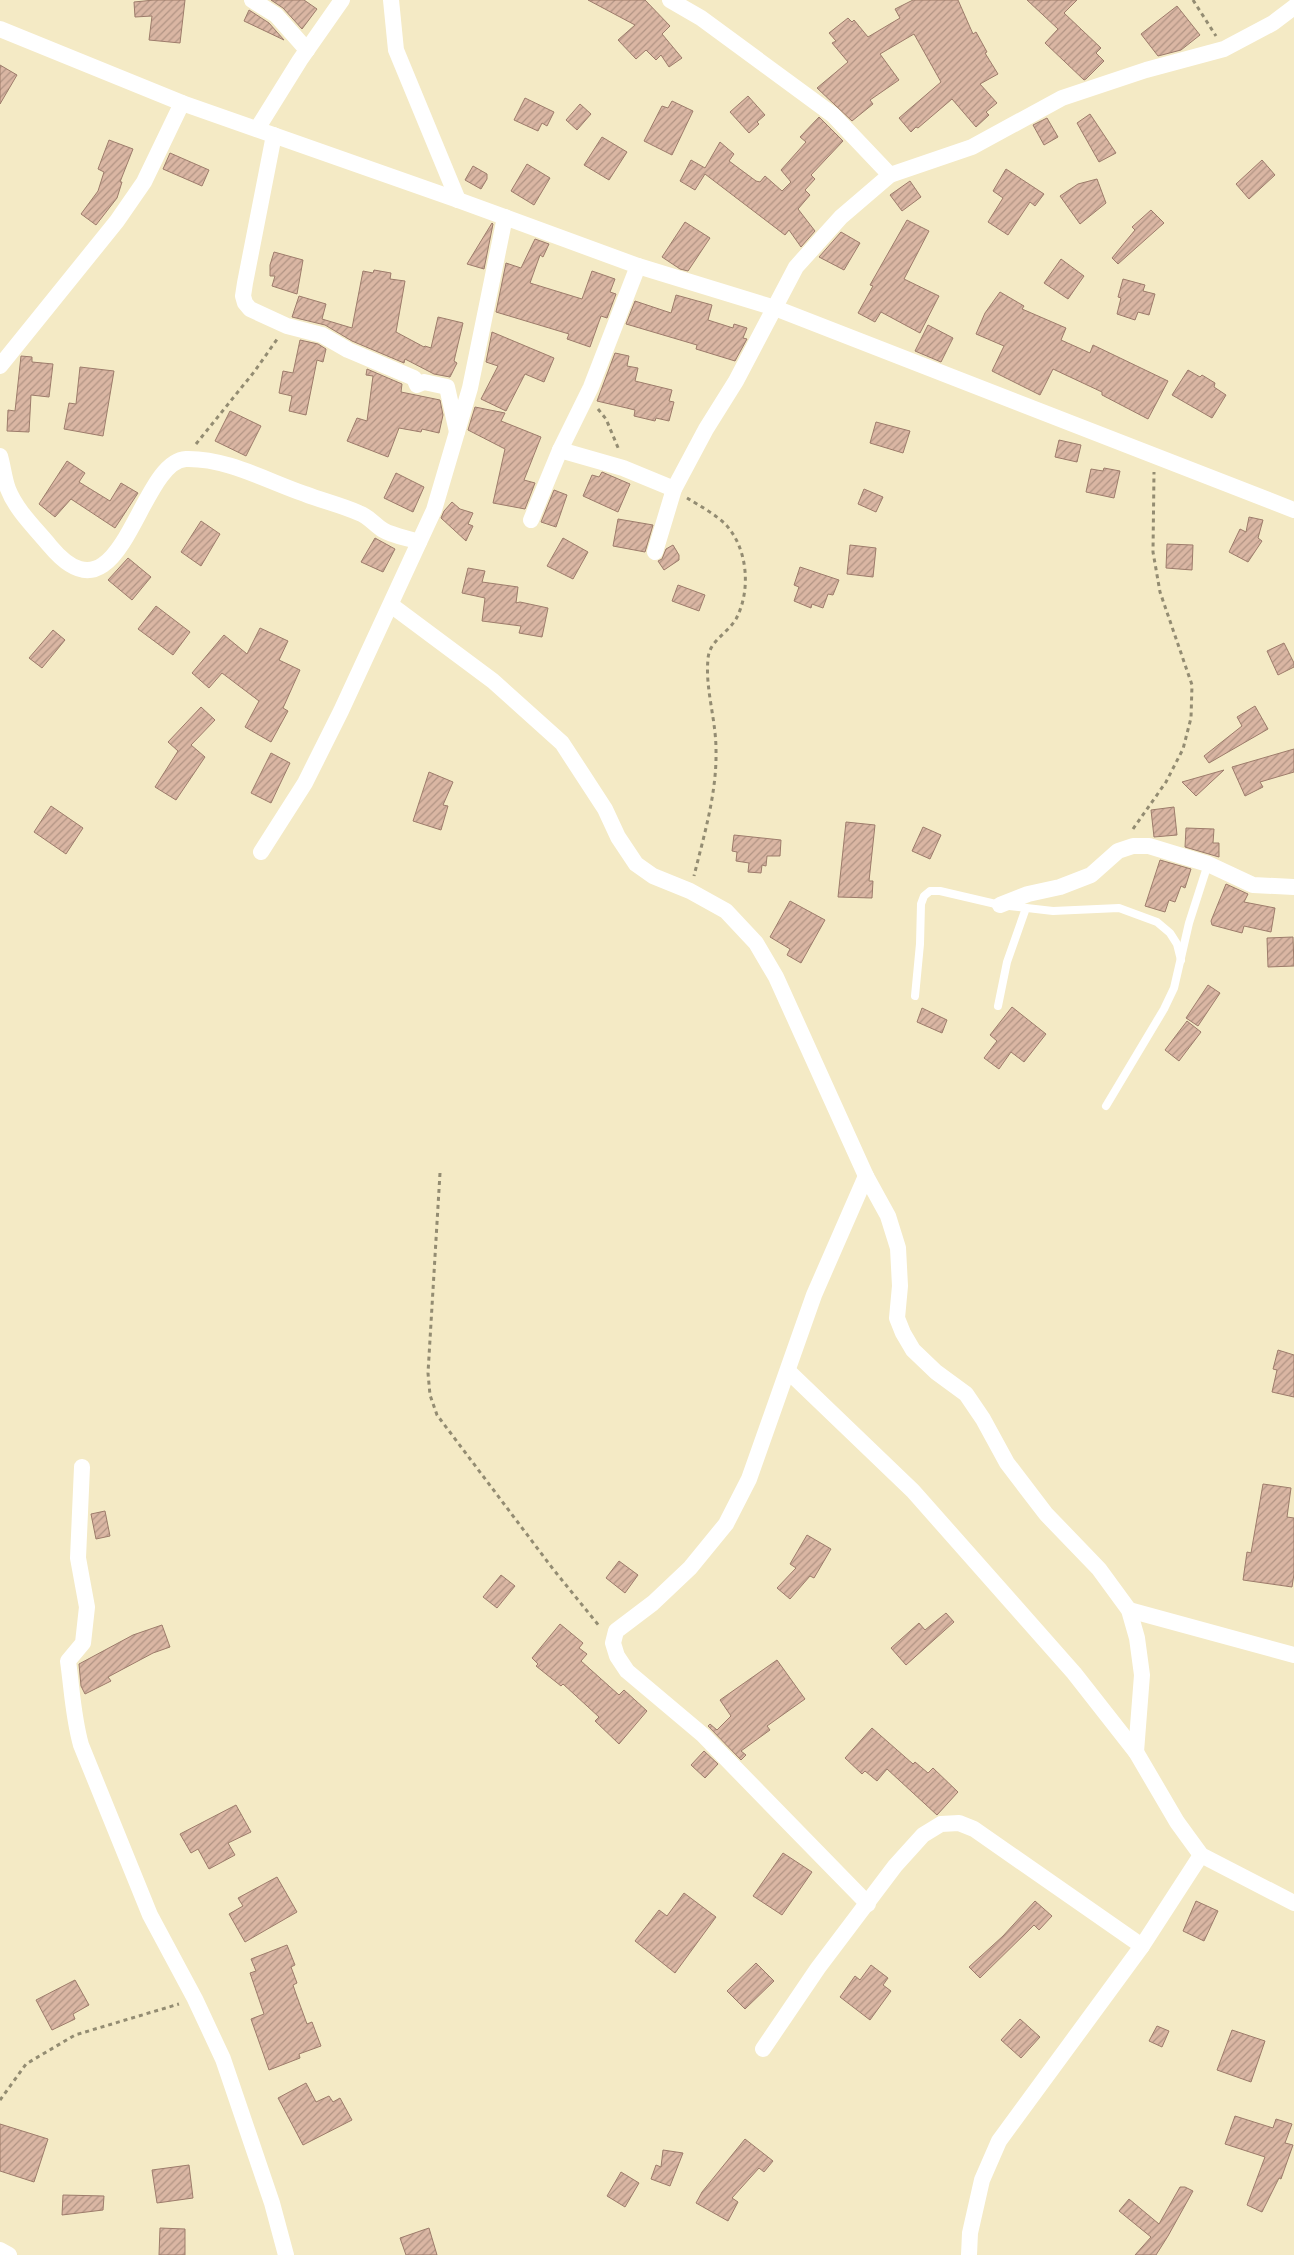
<svg xmlns="http://www.w3.org/2000/svg" width="1294" height="2255" font-family="'Open Sans',sans-serif">
	<style>
		.building { fill: url(#building-hatch); stroke: #9d7c6b }
		.lines { fill: none; stroke-linecap: round; stroke-linejoin: round }
		.path { stroke: #938c72; stroke-width: 3; stroke-dasharray: 4 4; stroke-linecap: butt }
		.service { stroke: #fff; stroke-width: 8 }
		.minor { stroke: #fff; stroke-width: 16 }
	</style>
	<defs>
		<pattern id="building-hatch" width="6" height="6" patternUnits="userSpaceOnUse" patternTransform="scale(1.25)"><rect width="6" height="6" fill="#dab6a3"/><path d="M-1 1l2-2M0 6l6-6M5 7l2-2" fill="none" stroke="#b19484"/></pattern>
	</defs>
	<rect width="100%" height="100%" fill="#f4eac5"/>
	<!-- building -->
	<g class="building">
		<polygon points="154,0 185,0 180,43 149,40 152,16 135,17 134,2"/>
		<polygon points="271,0 304,0 317,9 302,29 283,8"/>
		<polygon points="588,0 645,0 670,26 662,34 682,58 669,67 661,55 656,60 646,50 636,59 618,40 635,25"/>
		<polygon points="913,0 958,0 973,34 976,32 987,52 985,53 998,74 980,84 997,103 986,112 989,115 976,127 952,99 918,128 916,127 911,132 899,118 941,82 914,34 880,54 899,80 870,100 873,104 852,121 817,88 848,62 832,43 836,41 829,33 848,18 852,22 854,20 868,37 900,18 895,9"/>
		<polygon points="1027,0 1077,0 1064,13 1101,48 1096,53 1104,61 1086,79 1084,80 1045,43 1058,29"/>
		<polygon points="1177,6 1200,35 1181,50 1158,56 1141,34"/>
		<polygon points="249,10 269,23 284,40 244,21"/>
		<polygon points="0,65 17,75 0,104"/>
		<polygon points="748,96 765,115 757,122 759,124 749,133 730,112"/>
		<polygon points="525,98 554,112 547,126 542,123 538,131 514,120"/>
		<polygon points="672,101 693,111 672,155 644,141 662,106 668,108"/>
		<polygon points="580,104 591,114 577,130 566,120"/>
		<polygon points="1090,114 1116,153 1099,162 1077,123"/>
		<polygon points="819,117 843,141 811,175 815,179 805,190 810,195 798,209 815,231 801,247 789,230 785,235 705,174 695,190 680,181 691,160 705,168 720,142 734,154 729,161 756,181 760,182 765,176 782,191 791,182 781,170 806,142 800,137"/>
		<polygon points="1047,118 1058,137 1044,145 1033,125"/>
		<polygon points="602,137 627,152 609,180 584,165"/>
		<polygon points="109,140 133,149 120,182 122,182 117,198 96,225 81,214 98,191 104,172 98,169"/>
		<polygon points="170,153 209,170 202,186 163,169"/>
		<polygon points="1262,160 1275,175 1249,199 1236,184"/>
		<polygon points="527,164 550,178 534,205 511,191"/>
		<polygon points="473,166 487,174 487,179 481,189 465,180"/>
		<polygon points="1006,169 1044,194 1035,206 1030,202 1008,235 988,222 1003,198 993,191"/>
		<polygon points="1097,179 1106,203 1080,224 1060,196 1078,184"/>
		<polygon points="910,181 921,197 902,211 890,195"/>
		<polygon points="1151,210 1164,223 1118,264 1112,258 1135,230 1132,227"/>
		<polygon points="907,220 929,231 904,279 939,296 920,333 881,312 875,322 858,313 873,286 870,285"/>
		<polygon points="685,222 710,238 688,271 680,269 662,257"/>
		<polygon points="492,223 493,224 484,269 467,264"/>
		<polygon points="841,232 860,243 844,270 819,257"/>
		<polygon points="535,239 549,244 543,257 540,255 530,283 582,299 592,271 615,279 610,292 616,294 607,318 601,316 590,347 567,339 569,334 496,312 506,263 521,268"/>
		<polygon points="274,252 303,260 297,294 272,286 275,276 270,276 270,265"/>
		<polygon points="1061,259 1084,276 1068,299 1044,283"/>
		<polygon points="374,270 391,273 390,279 405,281 396,332 424,347 425,346 431,348 438,317 463,323 454,361 457,363 450,377 434,374 405,359 404,363 352,341 325,325 292,317 299,296 326,304 322,319 352,328 363,271 373,273"/>
		<polygon points="1123,279 1145,285 1143,291 1155,294 1149,315 1138,312 1135,320 1117,314 1121,298 1118,297"/>
		<polygon points="1000,292 1024,306 1022,309 1066,328 1061,340 1090,353 1093,345 1168,381 1148,419 1102,395 1102,392 1053,369 1040,395 992,371 1004,346 976,334 985,313"/>
		<polygon points="676,295 712,305 708,320 733,328 734,324 747,328 743,338 747,339 735,361 696,349 697,345 626,324 635,301 671,313"/>
		<polygon points="928,325 953,338 941,362 915,351"/>
		<polygon points="492,332 554,358 544,382 525,374 506,411 481,399 498,366 486,362"/>
		<polygon points="300,340 318,344 326,349 323,362 317,360 306,415 289,411 292,396 279,393 283,371 293,373"/>
		<polygon points="615,353 629,356 627,366 638,368 635,381 672,390 669,401 674,402 669,421 656,418 655,421 634,416 635,410 597,401"/>
		<polygon points="21,356 32,357 32,362 53,364 49,397 31,395 29,432 7,431 8,410 15,411"/>
		<polygon points="80,367 114,371 103,436 64,429 69,403 76,404"/>
		<polygon points="367,369 402,384 401,392 440,400 443,415 439,433 422,429 421,432 399,428 388,457 347,441 357,418 367,421 373,376 366,375"/>
		<polygon points="1188,370 1200,377 1202,375 1215,383 1214,387 1226,395 1212,418 1172,395"/>
		<polygon points="475,407 505,413 501,421 541,437 524,480 535,483 525,509 493,503 505,449 468,430"/>
		<polygon points="230,411 261,426 246,456 215,441"/>
		<polygon points="876,422 910,431 903,453 870,443"/>
		<polygon points="1059,440 1081,445 1077,462 1055,457"/>
		<polygon points="67,461 85,473 79,482 110,501 121,483 138,493 115,528 71,499 55,517 39,504"/>
		<polygon points="1104,468 1120,471 1114,498 1086,492 1091,469 1103,471"/>
		<polygon points="602,472 630,484 618,512 583,496 592,475 599,477"/>
		<polygon points="396,473 424,487 413,512 384,498"/>
		<polygon points="864,489 883,497 876,512 858,504"/>
		<polygon points="554,490 567,495 556,527 541,522"/>
		<polygon points="452,502 460,509 473,513 468,524 473,526 466,541 441,518 444,511"/>
		<polygon points="1249,517 1263,520 1258,538 1262,541 1248,562 1229,552 1240,529 1246,532"/>
		<polygon points="618,519 653,525 645,552 613,546"/>
		<polygon points="201,521 220,534 201,566 181,552"/>
		<polygon points="375,538 395,549 383,572 361,562"/>
		<polygon points="563,538 588,552 573,579 547,566"/>
		<polygon points="1167,544 1193,545 1192,570 1166,568"/>
		<polygon points="673,545 679,555 679,560 664,570 658,561 662,559 666,549"/>
		<polygon points="850,545 876,548 873,577 847,574"/>
		<polygon points="128,558 151,577 132,600 108,580"/>
		<polygon points="800,567 839,580 833,595 828,594 823,608 812,604 811,608 794,601 799,587 794,585"/>
		<polygon points="468,568 485,571 482,582 518,587 516,603 520,602 548,608 542,637 519,633 521,626 482,621 485,598 462,593"/>
		<polygon points="678,585 705,595 699,611 672,601"/>
		<polygon points="156,606 190,632 173,655 138,629"/>
		<polygon points="260,628 288,641 279,660 300,670 283,708 288,711 271,742 245,727 259,701 222,673 209,688 192,673 224,635 247,654"/>
		<polygon points="53,630 65,640 42,668 29,658"/>
		<polygon points="1284,643 1294,663 1294,667 1278,675 1267,651"/>
		<polygon points="1255,706 1268,729 1209,763 1204,756 1242,726 1237,717"/>
		<polygon points="201,707 215,720 191,745 205,757 176,800 155,787 178,751 168,742"/>
		<polygon points="1294,749 1294,772 1260,782 1263,787 1245,796 1232,767"/>
		<polygon points="271,753 290,763 271,803 251,793"/>
		<polygon points="1224,770 1196,796 1182,782"/>
		<polygon points="429,772 453,782 443,805 448,806 441,830 413,821"/>
		<polygon points="51,806 83,828 66,854 34,832"/>
		<polygon points="1174,807 1177,835 1154,837 1151,810"/>
		<polygon points="846,822 875,825 869,881 873,881 872,898 838,897"/>
		<polygon points="923,827 941,835 930,859 912,851"/>
		<polygon points="1186,828 1214,829 1213,843 1219,843 1219,857 1185,847"/>
		<polygon points="734,835 781,840 780,856 767,856 766,866 762,865 761,873 748,872 749,863 736,861 737,852 732,851"/>
		<polygon points="1160,860 1191,869 1185,888 1181,886 1175,902 1169,900 1165,912 1145,906"/>
		<polygon points="1226,884 1248,894 1244,902 1275,908 1271,932 1244,926 1242,933 1212,925 1211,921"/>
		<polygon points="790,901 825,920 801,963 787,955 790,949 770,937"/>
		<polygon points="1293,937 1294,966 1268,967 1267,938"/>
		<polygon points="1208,985 1220,993 1198,1026 1186,1018"/>
		<polygon points="1012,1007 1046,1034 1024,1062 1011,1052 999,1069 984,1058 997,1041 990,1035"/>
		<polygon points="922,1008 947,1020 942,1033 917,1022"/>
		<polygon points="1187,1021 1201,1032 1179,1061 1165,1050"/>
		<polygon points="1278,1350 1294,1355 1294,1397 1272,1392 1277,1370 1273,1369"/>
		<polygon points="1263,1484 1291,1488 1287,1517 1294,1518 1294,1574 1292,1587 1243,1580 1247,1552 1251,1553"/>
		<polygon points="105,1511 110,1536 96,1539 91,1514"/>
		<polygon points="807,1535 831,1549 814,1578 810,1576 790,1599 777,1588 796,1568 790,1564"/>
		<polygon points="619,1561 638,1575 625,1593 606,1578"/>
		<polygon points="501,1575 515,1586 497,1608 483,1597"/>
		<polygon points="946,1613 954,1622 906,1665 891,1648 919,1623 925,1630"/>
		<polygon points="560,1624 583,1643 579,1648 587,1654 581,1661 619,1695 624,1690 647,1711 619,1744 595,1721 599,1717 563,1684 561,1686 536,1666 538,1664 532,1658"/>
		<polygon points="162,1625 170,1647 153,1653 108,1677 111,1681 85,1694 81,1686 79,1664 133,1635"/>
		<polygon points="777,1660 805,1699 767,1726 770,1730 741,1751 746,1755 741,1760 708,1726 710,1724 717,1730 731,1716 720,1700"/>
		<polygon points="872,1728 913,1764 915,1762 928,1773 933,1768 958,1792 937,1815 887,1769 877,1781 865,1771 862,1774 845,1758"/>
		<polygon points="704,1751 718,1764 705,1778 691,1765"/>
		<polygon points="236,1805 251,1832 228,1843 235,1855 209,1869 198,1849 191,1853 180,1834"/>
		<polygon points="783,1853 812,1872 782,1915 753,1896"/>
		<polygon points="277,1877 297,1912 245,1942 229,1914 243,1906 238,1898"/>
		<polygon points="684,1893 716,1917 675,1973 635,1941 659,1910 667,1916"/>
		<polygon points="1035,1901 1052,1916 1039,1930 1034,1925 980,1978 969,1967 1003,1936"/>
		<polygon points="1196,1901 1218,1911 1204,1941 1183,1931"/>
		<polygon points="287,1945 295,1965 291,1967 297,1983 293,1985 296,1994 307,2024 312,2022 321,2046 299,2054 300,2058 269,2070 251,2019 264,2014 250,1973 256,1971 251,1959"/>
		<polygon points="756,1963 774,1981 745,2009 727,1991"/>
		<polygon points="871,1965 888,1978 883,1985 891,1991 870,2020 840,1997 855,1976 860,1980"/>
		<polygon points="75,1980 89,2005 73,2014 75,2019 52,2030 36,2000"/>
		<polygon points="1020,2019 1040,2037 1021,2058 1001,2040"/>
		<polygon points="1157,2026 1169,2031 1162,2047 1149,2041"/>
		<polygon points="1232,2030 1265,2041 1251,2082 1217,2070"/>
		<polygon points="306,2083 316,2102 329,2096 333,2102 340,2098 352,2120 303,2145 278,2098"/>
		<polygon points="1235,2116 1273,2128 1276,2119 1292,2124 1285,2143 1293,2145 1281,2179 1279,2178 1262,2212 1247,2205 1265,2157 1225,2144"/>
		<polygon points="0,2124 48,2139 34,2182 0,2171"/>
		<polygon points="745,2139 773,2161 764,2172 759,2168 732,2198 738,2202 728,2221 696,2203 702,2192"/>
		<polygon points="663,2150 683,2153 670,2186 651,2179 656,2165 661,2167"/>
		<polygon points="189,2165 193,2198 157,2203 152,2170"/>
		<polygon points="621,2172 639,2183 625,2207 607,2196"/>
		<polygon points="1180,2187 1185,2187 1193,2191 1168,2236 1156,2255 1135,2255 1151,2237 1119,2211 1129,2199 1159,2224"/>
		<polygon points="63,2195 104,2196 103,2210 62,2215"/>
		<polygon points="160,2228 185,2229 185,2255 159,2255"/>
		<polygon points="429,2228 437,2255 406,2255 400,2238"/>
	</g>
	<g class="lines">
		<!-- path -->
		<g class="path">
			<polyline points="1193,0 1216,36"/>
			<polyline points="598,409 606,419 619,450"/>
			<polyline points="196,444 254,372 278,338"/>
			<path d="M 687,498 C 700,506 717,515 727,526 C 748,550 751,591 736,619 C 727,634 709,641 708,659 C 705,689 716,719 716,750 C 717,793 704,835 694,876"/>
			<polyline points="1133,829 1166,782 1183,749 1191,718 1192,685 1160,592 1153,552 1154,472"/>
			<polyline points="440,1173 428,1373 430,1395 437,1415 553,1569 600,1627"/>
			<polyline points="0,2100 26,2064 75,2035 179,2004"/>
		</g>
		<!-- service -->
		<g class="service">
			<polyline points="915,996 920,944 921,904 924,896 930,891 940,891 1000,905 1053,911 1119,908 1157,922 1170,933 1177,944 1181,960"/>
			<polyline points="998,1006 1007,962 1026,908"/>
			<polyline points="1106,1106 1164,1009 1174,988 1189,923 1208,864"/>
		</g>
		<!-- minor -->
		<g class="minor">
			<polyline points="252,0 276,15 307,50"/>
			<polyline points="391,0 396,50 458,200"/>
			<polyline points="670,0 701,18 833,115 890,175"/>
			<polyline points="0,29 182,103 458,200 638,266 775,308 1294,510"/>
			<polyline points="257,129 300,60 342,0"/>
			<polyline points="274,135 245,283 243,296 245,303 250,309 287,326 322,335 348,350 414,378 417,385 424,382 447,387 457,432"/>
			<polyline points="0,366 117,221 144,182 182,103"/>
			<polyline points="560,450 623,468 674,489"/>
			<path d="M 0,456 C 3,466 4,478 8,489 C 16,510 36,529 50,546 C 122,632 138,461 186,459 C 227,458 267,481 305,494 C 323,501 341,505 359,513 C 368,516 375,525 383,530 C 393,536 408,538 419,542"/>
			<polyline points="531,520 560,450 591,387 638,266"/>
			<polyline points="655,552 674,489 706,429 736,381 796,267 841,217 890,175 972,147 1062,98 1146,70 1224,49 1273,23 1294,7"/>
			<polyline points="391,605 493,681 562,743 605,809 618,837 636,864 653,876 690,891 726,911 756,943 776,977 866,1176 888,1216 898,1248 900,1286 897,1318 903,1333 913,1350 936,1372 966,1394 983,1419 1007,1463 1046,1514 1099,1569 1129,1610 1137,1638 1142,1675 1136,1752"/>
			<polyline points="261,852 305,783 341,711 434,510 470,388 505,217"/>
			<polyline points="1000,905 1028,894 1060,887 1091,875 1118,851 1133,846 1149,846 1208,864 1253,885 1294,887"/>
			<polyline points="866,1176 814,1295 749,1479 726,1524 690,1568 653,1603 616,1631 613,1643 617,1656 627,1671 703,1735 868,1904"/>
			<polyline points="788,1371 913,1491 1074,1673 1136,1752 1177,1822 1201,1855 1294,1903"/>
			<path d="M 82,1467 L 78,1558 L 87,1607 L 83,1643 L 68,1661 C 72,1689 73,1717 81,1745 L 150,1915 L 195,1999 L 223,2059 L 272,2203 L 286,2255"/>
			<polyline points="1129,1610 1294,1655"/>
			<polyline points="763,2049 818,1968 895,1866 923,1835 941,1824 959,1823 974,1829 1142,1946"/>
			<polyline points="0,2250 9,2255"/>
			<polyline points="969,2255 970,2233 982,2180 999,2141 1142,1946 1201,1855"/>
		</g>
	</g>
</svg>
